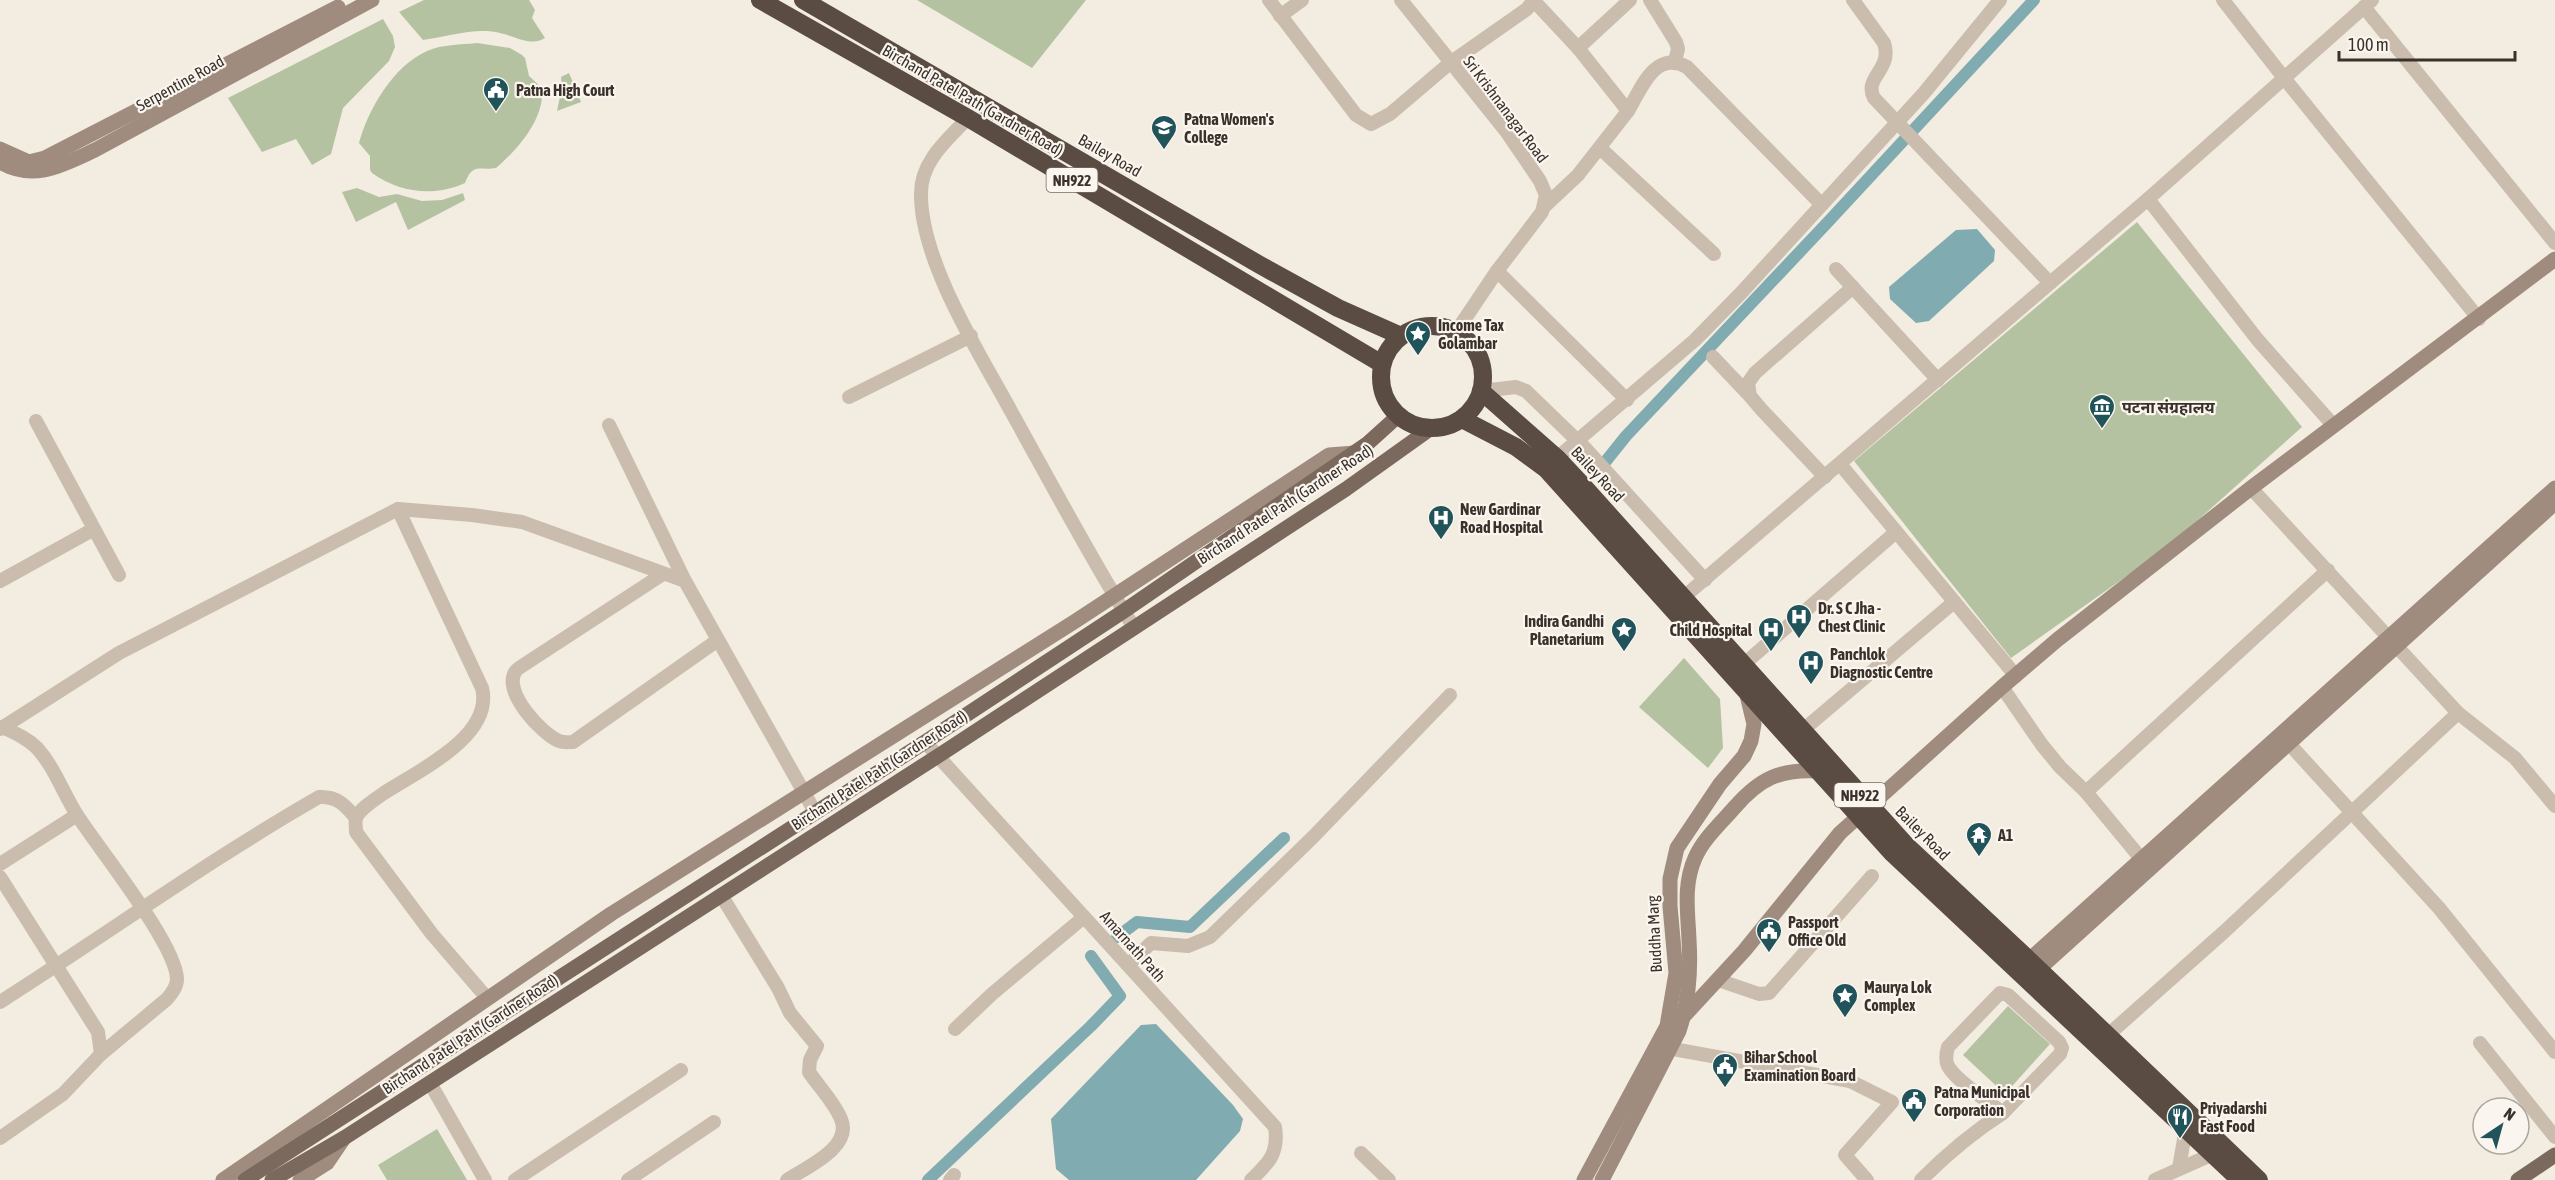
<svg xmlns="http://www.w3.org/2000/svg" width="2555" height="1180" font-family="'Asap Condensed','Noto Sans Devanagari',sans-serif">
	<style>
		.green { fill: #b5c2a1 }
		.water { fill: #80abb0 }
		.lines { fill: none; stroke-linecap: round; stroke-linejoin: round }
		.canal { stroke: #80abb0; stroke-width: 12 }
		.street { stroke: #cbbdad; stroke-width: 14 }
		.secondary { stroke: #9f8c7e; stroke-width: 15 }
		.primary { stroke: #7b695d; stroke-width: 15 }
		.highway { stroke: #5a4c43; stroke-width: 18 }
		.labels { text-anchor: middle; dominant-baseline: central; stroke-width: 4.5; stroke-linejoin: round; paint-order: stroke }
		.shield { fill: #faf5ee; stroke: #746c66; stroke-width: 1.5 }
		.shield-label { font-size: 15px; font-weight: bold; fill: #3a312b }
		.street-label { font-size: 16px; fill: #3a312b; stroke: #faf5ee }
		.poi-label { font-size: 16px; font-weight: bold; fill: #3a312b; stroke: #faf5ee; text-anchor: start }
	</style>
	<rect width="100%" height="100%" fill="#f3ece1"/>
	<!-- green -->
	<g class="green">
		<path d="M 424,0 L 529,0 L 535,10 L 532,18 L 545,38 C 531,47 515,36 500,33 C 475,27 448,37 423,40 L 399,12 Z"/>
		<polygon points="917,0 1086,0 1032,68"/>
		<polygon points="383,19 393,36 395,47 389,61 343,108 331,154 312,165 296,139 262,152 228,98"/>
		<path d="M 477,43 L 510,48 L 522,55 L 525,58 L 529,76 L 542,88 C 545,119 517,150 496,168 C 479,171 473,162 465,183 C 434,197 400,193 372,173 L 370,170 L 370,156 L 359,143 C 368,110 393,66 427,51 C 443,44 460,45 477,43 Z"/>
		<polygon points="569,73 581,102 557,111 562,87 561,77"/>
		<polygon points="357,188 379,197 397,194 422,201 442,200 463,193 465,200 408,230 396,202 356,222 342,192"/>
		<polygon points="2137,222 2302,427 2169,546 2011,658 1854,461"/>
		<polygon points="1684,658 1720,699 1723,748 1708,768 1639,707"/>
		<polygon points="2008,1006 2050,1044 2005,1094 1963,1055"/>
		<polygon points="437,1129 467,1180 387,1180 378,1165"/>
	</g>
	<!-- water -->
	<g class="water">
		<polygon points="1977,229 1995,250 1994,261 1929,321 1916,323 1890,299 1889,287 1956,230"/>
		<polygon points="1156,1024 1233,1105 1243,1119 1240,1131 1196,1180 1069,1180 1056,1169 1051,1119 1141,1025"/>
	</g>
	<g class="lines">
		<!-- canal -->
		<g class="canal">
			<polyline points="1598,471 1626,436 1827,223 2034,0"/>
			<polyline points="1117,937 1137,922 1190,927 1284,838"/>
			<polyline points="928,1180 1091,1026 1120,996 1091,956"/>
		</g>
		<!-- street -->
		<g class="street">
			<polyline points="1269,0 1356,115 1371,124 1390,114 1450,63 1527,9 1534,0"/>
			<polyline points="1401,0 1506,131 1540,181 1546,195 1542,212 1497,271 1456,332"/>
			<polyline points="1650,0 1676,42 1678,49 1675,61"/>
			<path d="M 1853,0 L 1884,43 C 1893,70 1863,77 1874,98 L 2050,283"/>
			<polyline points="2223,0 2284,78 2479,319"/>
			<path d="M 1534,1 L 1578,48 L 1628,111 C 1642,87 1655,50 1687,67 L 1821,204"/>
			<polyline points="2364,7 2555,243"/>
			<polyline points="1280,16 1302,0"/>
			<polyline points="1578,48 1630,0"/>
			<path d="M 968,118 C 948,139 921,161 921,193 C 920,261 980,354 1012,413 C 1052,485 1090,557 1133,626"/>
			<polyline points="1600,148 1714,254"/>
			<polyline points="2148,199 2257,339 2333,425"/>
			<polyline points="1545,206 1578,175 1628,111"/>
			<polyline points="1836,269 1938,380"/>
			<polyline points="1497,271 1627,400"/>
			<polyline points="1713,357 1750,396"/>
			<polyline points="1481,391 1516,387 1526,391 1585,448 1705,580"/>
			<polyline points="849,397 971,336"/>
			<polyline points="36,421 119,575"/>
			<polyline points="609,425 685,581"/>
			<polyline points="1557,458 1695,340 1741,293 1924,93 2000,0"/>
			<polyline points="1840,464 2016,676"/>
			<polyline points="1825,477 1761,409 1750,396 1748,383 1755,373 1853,287"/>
			<polyline points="2251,488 2458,713 2515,758 2555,806"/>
			<path d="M 398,509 L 482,688 C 494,736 418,771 384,793 C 376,799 360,808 356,818 C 355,821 356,828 356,832 L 432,934 L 487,998"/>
			<path d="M 663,574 L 522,666 C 519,668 516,670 515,672 C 503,693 542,734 559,741 C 564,743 568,742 573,742 L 718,640"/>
			<polyline points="0,581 94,529"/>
			<polyline points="1678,602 2148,199 2372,0"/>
			<polyline points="1744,664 1896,532"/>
			<polyline points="2002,687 2042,745 2060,767 2086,792 2148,867"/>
			<polyline points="0,729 119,653 398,509 472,515 522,522 685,581 815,812"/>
			<polyline points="1803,730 1954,602"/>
			<polyline points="2282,736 2439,908 2555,1052"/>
			<path d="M 925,742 L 1275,1127 C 1279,1153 1269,1163 1251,1180"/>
			<polyline points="2086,792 2328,570"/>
			<polyline points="0,864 77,815"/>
			<polyline points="0,877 98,1032 101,1054"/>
			<path d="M 721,895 L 778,988 L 790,1013 L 817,1046 L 810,1060 L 809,1072 C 819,1087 834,1102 841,1119 C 853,1147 807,1167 787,1180"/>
			<polyline points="1128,965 1151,943 1188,946 1210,937 1313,837 1450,695"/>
			<polyline points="1718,980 1759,994 1769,993 1872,876"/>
			<path d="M 2000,993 L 2008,995 L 2059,1042 L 2062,1048 L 2060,1054 L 2003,1113 C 1988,1101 1956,1081 1948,1066 C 1945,1060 1946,1054 1948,1047 Z"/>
			<path d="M 0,1002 C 107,934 209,860 319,797 C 337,796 345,805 356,818"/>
			<polyline points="955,1029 992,994 1084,917"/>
			<polyline points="2108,1035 2225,931 2458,713"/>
			<polyline points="2480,1043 2555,1137"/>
			<polyline points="1662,1047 1850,1081 1892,1102 1845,1155 1867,1180"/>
			<polyline points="430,1083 485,1180"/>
			<path d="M 0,1138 L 63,1094 L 101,1054 L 167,999 C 172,993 177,987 177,979 C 176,944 99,849 77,815 C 63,793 55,768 37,748 C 27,738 15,733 2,727"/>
			<polyline points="1361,1153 1389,1180"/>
			<polyline points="2179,1168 2186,1128"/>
			<polyline points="515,1180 681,1070"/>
			<polyline points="628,1180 714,1122"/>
			<polyline points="950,1180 954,1175"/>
			<path d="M 1921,1180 C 1946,1155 1973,1132 2003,1113"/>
			<polyline points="2155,1180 2213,1154"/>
		</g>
		<!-- secondary -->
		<g class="secondary">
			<polyline points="0,149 29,162 45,158 338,7"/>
			<path d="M 0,162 C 33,182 63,165 95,150 L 372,0"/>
			<polyline points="2029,960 2555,488"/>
			<polyline points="2039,969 2555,503"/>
			<polyline points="1684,1016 1744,951 1840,833 2002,687 2057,640 2251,488 2555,259"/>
			<polyline points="223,1180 611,914 1074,622 1329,455 1355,453"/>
			<polyline points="300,1180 327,1163 344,1138"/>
			<polyline points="1584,1180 1667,1026 1676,973 1670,906 1670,879 1677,848 1720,784 1744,756 1751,741 1754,724 1746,691"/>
			<path d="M 1602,1180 L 1679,1031 C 1689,1001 1691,971 1689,940 C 1688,912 1683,885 1695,858 C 1703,839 1721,823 1734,808 C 1760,778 1780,769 1818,771"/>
		</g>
		<!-- primary -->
		<g class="primary">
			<polyline points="245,1180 925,742 1124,611 1367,444 1398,416"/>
			<polyline points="272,1180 344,1138 938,756 1346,489 1430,429"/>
			<polyline points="2518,1180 2555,1155"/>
		</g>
		<!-- highway -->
		<g class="highway">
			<polyline points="760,0 968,118 1382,364"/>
			<polyline points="803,0 1260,265 1338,308 1401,336"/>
			<circle cx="1432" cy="377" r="51"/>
			<polyline points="1481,391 1557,458 1585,488 1906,845 2029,960 2259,1180"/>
			<polyline points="1462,419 1516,447 1546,469 1892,853 2240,1180"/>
		</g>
	</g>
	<!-- icons -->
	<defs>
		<symbol id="civic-pin" viewBox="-11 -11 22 30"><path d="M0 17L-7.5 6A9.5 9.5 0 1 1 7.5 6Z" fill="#21535b" stroke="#faf5ee"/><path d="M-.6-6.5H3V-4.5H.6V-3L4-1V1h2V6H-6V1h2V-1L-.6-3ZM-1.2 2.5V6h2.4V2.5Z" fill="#fff"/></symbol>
		<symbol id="university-pin" viewBox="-11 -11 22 30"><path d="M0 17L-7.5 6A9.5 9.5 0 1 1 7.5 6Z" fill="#21535b" stroke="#faf5ee"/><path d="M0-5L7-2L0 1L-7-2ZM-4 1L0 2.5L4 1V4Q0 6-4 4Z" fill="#fff"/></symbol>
		<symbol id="sight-pin" viewBox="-11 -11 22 30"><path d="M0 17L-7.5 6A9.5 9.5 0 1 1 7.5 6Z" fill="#21535b" stroke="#faf5ee"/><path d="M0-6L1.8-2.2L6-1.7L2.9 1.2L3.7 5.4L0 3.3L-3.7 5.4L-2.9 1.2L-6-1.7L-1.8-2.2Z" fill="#fff"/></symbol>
		<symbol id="museum-pin" viewBox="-11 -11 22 30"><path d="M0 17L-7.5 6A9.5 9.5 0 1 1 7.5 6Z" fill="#21535b" stroke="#faf5ee"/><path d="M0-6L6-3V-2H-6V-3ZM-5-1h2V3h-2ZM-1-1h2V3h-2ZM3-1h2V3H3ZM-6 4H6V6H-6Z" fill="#fff"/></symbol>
		<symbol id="hospital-pin" viewBox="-11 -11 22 30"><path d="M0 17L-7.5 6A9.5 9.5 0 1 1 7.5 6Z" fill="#21535b" stroke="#faf5ee"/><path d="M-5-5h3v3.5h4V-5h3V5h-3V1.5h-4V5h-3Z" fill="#fff"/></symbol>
		<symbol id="temple-pin" viewBox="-11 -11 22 30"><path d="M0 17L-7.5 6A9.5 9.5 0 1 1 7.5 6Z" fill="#21535b" stroke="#faf5ee"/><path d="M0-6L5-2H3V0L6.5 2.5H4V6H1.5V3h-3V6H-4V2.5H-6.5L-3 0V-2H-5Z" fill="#fff"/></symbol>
		<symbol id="restaurant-pin" viewBox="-11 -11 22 30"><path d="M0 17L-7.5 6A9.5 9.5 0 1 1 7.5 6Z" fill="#21535b" stroke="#faf5ee"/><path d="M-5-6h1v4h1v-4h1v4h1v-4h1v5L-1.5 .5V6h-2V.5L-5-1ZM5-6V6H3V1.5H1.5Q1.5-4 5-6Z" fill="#fff"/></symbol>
	</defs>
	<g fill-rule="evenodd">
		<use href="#civic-pin" x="481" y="75" width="30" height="40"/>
		<use href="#university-pin" x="1149" y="113" width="30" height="40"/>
		<use href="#sight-pin" x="1403" y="319" width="30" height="40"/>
		<use href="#museum-pin" x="2087" y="392" width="30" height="40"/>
		<use href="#hospital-pin" x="1426" y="503" width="30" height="40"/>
		<use href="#hospital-pin" x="1784" y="602" width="30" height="40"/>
		<use href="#sight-pin" x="1609" y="615" width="30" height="40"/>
		<use href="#hospital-pin" x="1756" y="615" width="30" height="40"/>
		<use href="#hospital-pin" x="1796" y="648" width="30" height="40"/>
		<use href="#temple-pin" x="1964" y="820" width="30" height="40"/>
		<use href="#civic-pin" x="1754" y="916" width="30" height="40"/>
		<use href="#sight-pin" x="1830" y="981" width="30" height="40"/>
		<use href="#civic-pin" x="1710" y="1051" width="30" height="40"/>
		<use href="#civic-pin" x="1899" y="1086" width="30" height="40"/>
		<use href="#restaurant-pin" x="2165" y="1102" width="30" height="40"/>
	</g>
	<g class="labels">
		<!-- shield labels -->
		<g class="shield">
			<rect x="1046.5" y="168" width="51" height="24" rx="4.5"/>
			<rect x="1834.5" y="783" width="51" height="24" rx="4.5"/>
		</g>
		<g class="shield-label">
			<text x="1072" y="180">NH922</text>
			<text x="1860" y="795">NH922</text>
		</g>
		<!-- street labels -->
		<g class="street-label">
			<text transform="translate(180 83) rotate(-29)">Serpentine Road</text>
			<text transform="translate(973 100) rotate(30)">Birchand Patel Path (Gardner Road)</text>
			<text transform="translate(1506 109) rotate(53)">Sri Krishnanagar Road</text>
			<text transform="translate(1110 155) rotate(30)">Bailey Road</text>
			<text transform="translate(1598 474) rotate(47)">Bailey Road</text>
			<text transform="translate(1285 504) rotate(-33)">Birchand Patel Path (Gardner Road)</text>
			<text transform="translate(879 770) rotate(-33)">Birchand Patel Path (Gardner Road)</text>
			<text transform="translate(1923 833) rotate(45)">Bailey Road</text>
			<text transform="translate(1654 934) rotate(-93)">Buddha Marg</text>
			<text transform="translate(1133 946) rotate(48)">Amarnath Path</text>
			<text transform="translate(470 1034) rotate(-33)">Birchand Patel Path (Gardner Road)</text>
		</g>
		<!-- poi labels -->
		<g class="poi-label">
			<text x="516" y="90">Patna High Court</text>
			<text x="1184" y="119">Patna Women's<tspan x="1184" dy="18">College</tspan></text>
			<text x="1438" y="325">Income Tax<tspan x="1438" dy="18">Golambar</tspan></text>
			<text x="2122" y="407">पटना संग्रहालय</text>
			<text x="1460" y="509">New Gardinar<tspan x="1460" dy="18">Road Hospital</tspan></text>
			<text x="1818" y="608">Dr. S C Jha -<tspan x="1818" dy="18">Chest Clinic</tspan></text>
			<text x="1604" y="621" text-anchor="end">Indira Gandhi<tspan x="1604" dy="18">Planetarium</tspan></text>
			<text x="1752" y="630" text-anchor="end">Child Hospital</text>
			<text x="1830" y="654">Panchlok<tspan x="1830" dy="18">Diagnostic Centre</tspan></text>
			<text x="1998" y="835">A1</text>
			<text x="1788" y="922">Passport<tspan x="1788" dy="18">Office Old</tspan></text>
			<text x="1864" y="987">Maurya Lok<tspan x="1864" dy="18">Complex</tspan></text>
			<text x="1744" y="1057">Bihar School<tspan x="1744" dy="18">Examination Board</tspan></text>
			<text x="1934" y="1092">Patna Municipal<tspan x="1934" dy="18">Corporation</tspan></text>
			<text x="2200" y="1108">Priyadarshi<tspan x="2200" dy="18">Fast Food</tspan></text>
		</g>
	</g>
	<!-- north arrow -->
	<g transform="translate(2501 1126) rotate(36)"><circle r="28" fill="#faf5ee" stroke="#ada7a0" stroke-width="1.5"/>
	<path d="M0-4.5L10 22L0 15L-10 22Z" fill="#21535b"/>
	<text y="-9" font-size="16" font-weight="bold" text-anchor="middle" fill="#3a312b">N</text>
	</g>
	<!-- scale -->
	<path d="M2339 51v9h176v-9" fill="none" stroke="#3a312b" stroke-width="3"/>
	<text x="2348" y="51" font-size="18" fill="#3a312b" stroke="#faf5ee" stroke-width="4.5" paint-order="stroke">100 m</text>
</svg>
